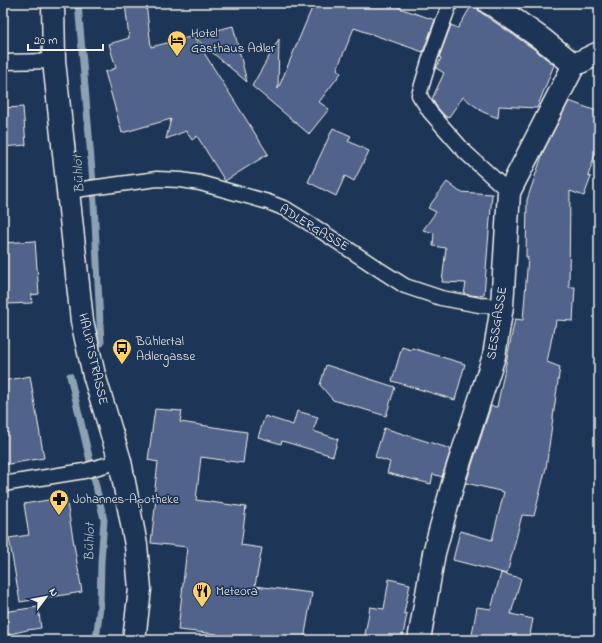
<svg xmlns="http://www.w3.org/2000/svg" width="602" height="643" font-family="'Indie Flower',sans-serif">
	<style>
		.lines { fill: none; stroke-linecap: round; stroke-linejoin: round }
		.stream { stroke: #8ca1b1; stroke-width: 7 }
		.building { fill: #51648b; stroke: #f4f1e8 }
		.lane-casing { stroke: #f4f1e8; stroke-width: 17 }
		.street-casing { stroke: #f4f1e8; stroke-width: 25 }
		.secondary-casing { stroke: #f4f1e8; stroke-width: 25 }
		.lane { stroke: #1d3557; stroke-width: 14 }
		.street { stroke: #1d3557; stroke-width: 22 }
		.secondary { stroke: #1d3557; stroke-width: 22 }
		.labels { text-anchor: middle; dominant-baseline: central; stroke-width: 3.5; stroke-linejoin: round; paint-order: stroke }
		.poi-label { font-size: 13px; fill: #f4f1e8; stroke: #1d3557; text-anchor: start }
		.street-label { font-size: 13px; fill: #f4f1e8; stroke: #1d3557 }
		.water-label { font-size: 14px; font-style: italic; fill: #b7c2c8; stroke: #1d3557 }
	</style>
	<rect width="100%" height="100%" fill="#1d3557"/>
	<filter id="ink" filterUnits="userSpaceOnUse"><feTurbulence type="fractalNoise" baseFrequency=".025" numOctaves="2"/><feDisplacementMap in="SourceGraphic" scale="8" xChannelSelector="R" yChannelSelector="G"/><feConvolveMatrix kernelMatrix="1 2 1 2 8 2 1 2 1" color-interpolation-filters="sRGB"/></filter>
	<g filter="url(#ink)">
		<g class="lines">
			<!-- stream -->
			<g class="stream">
				<polyline points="78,3 93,183 101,343"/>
				<polyline points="70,376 104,520 101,562 100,606 96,640"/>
			</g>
		</g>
		<!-- building -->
		<g class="building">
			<polygon points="125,3 146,3 151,47 233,26 247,82 194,37 268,154 225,181 197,136 192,140 186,131 166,139 171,119 122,133 105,72 116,68 109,44 129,38"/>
			<polygon points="314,3 401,3 399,8 435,20 423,52 354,28 337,69 341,73 319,102 329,109 309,134 252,86 279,39 278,89"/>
			<polygon points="473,3 477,3 478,10 483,14 534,49 554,65 537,108 499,106 498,118 483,112 463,97 448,118 445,116 437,107 432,99 444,73 436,68 441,58 439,57 451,25 458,28"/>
			<polygon points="569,101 599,112 599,142 588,176 591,177 584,196 570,191 569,287 575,287 573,321 556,320 555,327 554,327 547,362 560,367 546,468 534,516 522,515 507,574 453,560 460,531 492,540 504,492 466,483 491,406 497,407 515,319 523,320 528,257 526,257 527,200 544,150"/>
			<polygon points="23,107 26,145 3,147 3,108"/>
			<polygon points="333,128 351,136 348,141 369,151 354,181 345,176 336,196 308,182"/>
			<polygon points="447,182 460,192 492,194 484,295 478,296 464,294 466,283 442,282 446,248 433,246 434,233 423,230 436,212 428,208"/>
			<polygon points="35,241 39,294 31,295 32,303 8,304 7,296 3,297 3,243"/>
			<polygon points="402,347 411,350 412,348 465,364 455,400 392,381"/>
			<polygon points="326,365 395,387 386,416 333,400 320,385"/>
			<polygon points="30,376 44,458 3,465 3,381"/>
			<polygon points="155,409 182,411 180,422 247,432 243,463 201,457 196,500 246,507 241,545 262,548 255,586 312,593 304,640 216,640 217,634 178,630 187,547 151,543 156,498 154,496 158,462 148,460"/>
			<polygon points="297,411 318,417 313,431 338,439 333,456 282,441 281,444 258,437 265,416 293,425"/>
			<polygon points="384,428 451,449 442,477 433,474 431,484 387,473 390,462 375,457"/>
			<polygon points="66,497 82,592 20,602 9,538 29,535 24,504"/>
			<polygon points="501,573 521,578 511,614 533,619 529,640 471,640 477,607 491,609"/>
			<polygon points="389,579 410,584 404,613 407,614 402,640 364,640 370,607 384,609"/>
			<polygon points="38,607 41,628 27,630 6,635 6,630 3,631 3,612"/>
		</g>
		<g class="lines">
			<defs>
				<g id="lane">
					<polyline points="450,3 430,58 419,95 430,112 465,152 509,192"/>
					<polyline points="3,62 54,61"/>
					<polyline points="68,191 157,179 181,180 200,183 268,202 286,209 312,225 380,270 405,286 441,298 479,305 502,306"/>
					<polyline points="3,484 84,471 120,461"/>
				</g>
				<g id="street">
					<polyline points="489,3 493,5 542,39 574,65"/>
					<polyline points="419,640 434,553 455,476 494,356 502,306 509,192 574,65 599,53"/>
				</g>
				<polyline id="secondary" points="53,3 54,61 82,321 94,375 120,461 136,545 140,589 134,640"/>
			</defs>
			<!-- lane casing -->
			<use href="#lane" class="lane-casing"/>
			<!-- street casing -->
			<use href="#street" class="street-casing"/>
			<!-- secondary casing -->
			<use href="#secondary" class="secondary-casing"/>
			<!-- lane -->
			<use href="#lane" class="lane"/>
			<!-- street -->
			<use href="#street" class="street"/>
			<!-- secondary -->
			<use href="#secondary" class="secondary"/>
		</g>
	</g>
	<!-- icons -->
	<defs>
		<symbol id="hotel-pin" viewBox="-11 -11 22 30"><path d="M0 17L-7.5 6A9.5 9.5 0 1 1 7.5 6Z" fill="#ffd166" stroke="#1d3557"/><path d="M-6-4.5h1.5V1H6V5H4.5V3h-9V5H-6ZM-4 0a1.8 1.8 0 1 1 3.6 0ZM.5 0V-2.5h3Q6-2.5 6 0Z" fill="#111"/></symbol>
		<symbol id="bus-pin" viewBox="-11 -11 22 30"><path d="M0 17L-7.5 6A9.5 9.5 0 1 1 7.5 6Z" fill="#ffd166" stroke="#1d3557"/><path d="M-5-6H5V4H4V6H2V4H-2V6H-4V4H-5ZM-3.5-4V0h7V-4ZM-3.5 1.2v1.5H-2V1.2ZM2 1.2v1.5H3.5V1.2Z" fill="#111"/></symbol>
		<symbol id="pharmacy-pin" viewBox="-11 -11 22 30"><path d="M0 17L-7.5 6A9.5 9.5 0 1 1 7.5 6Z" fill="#ffd166" stroke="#1d3557"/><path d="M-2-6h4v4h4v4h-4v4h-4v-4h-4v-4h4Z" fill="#111"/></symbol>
		<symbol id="restaurant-pin" viewBox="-11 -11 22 30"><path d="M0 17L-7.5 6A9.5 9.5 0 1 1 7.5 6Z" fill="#ffd166" stroke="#1d3557"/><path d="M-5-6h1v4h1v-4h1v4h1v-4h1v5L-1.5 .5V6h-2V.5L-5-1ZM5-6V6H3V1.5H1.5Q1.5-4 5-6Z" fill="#111"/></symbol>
	</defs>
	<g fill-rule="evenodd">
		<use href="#hotel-pin" x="166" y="29" width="22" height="30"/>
		<use href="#bus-pin" x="111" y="337" width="22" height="30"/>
		<use href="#pharmacy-pin" x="48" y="488" width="22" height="30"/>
		<use href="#restaurant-pin" x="191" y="580" width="22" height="30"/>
	</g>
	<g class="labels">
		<!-- poi labels -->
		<g class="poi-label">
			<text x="191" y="33">Hotel<tspan x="191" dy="15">Gasthaus Adler</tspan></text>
			<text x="136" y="341">Bühlertal<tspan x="136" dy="15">Adlergasse</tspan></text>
			<text x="73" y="499">Johannes-Apotheke</text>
			<text x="216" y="591">Meteora</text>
		</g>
		<!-- street labels -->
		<g class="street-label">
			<text transform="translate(314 228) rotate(31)">ADLERGASSE</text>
			<text transform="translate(497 323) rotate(-81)">SESSGASSE</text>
			<text transform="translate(93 359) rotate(77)">HAUPTSTRASSE</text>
		</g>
		<!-- water labels -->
		<g class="water-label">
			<text transform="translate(79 174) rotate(-94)">Bühlot</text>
			<text transform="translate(90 542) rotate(-89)">Bühlot</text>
		</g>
	</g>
	<!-- margin -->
	<rect width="602" height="643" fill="none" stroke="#1d3557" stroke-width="16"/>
	<rect x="8" y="8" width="586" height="627" fill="none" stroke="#f4f1e8" stroke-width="1.5" filter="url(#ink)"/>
	<!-- north arrow -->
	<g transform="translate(46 597) rotate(58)" stroke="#1d3557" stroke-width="3" paint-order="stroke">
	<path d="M0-3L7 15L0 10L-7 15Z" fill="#f4f1e8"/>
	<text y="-6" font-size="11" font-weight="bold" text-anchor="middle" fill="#f4f1e8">N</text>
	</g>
	<!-- scale -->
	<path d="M28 44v6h75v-6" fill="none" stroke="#f4f1e8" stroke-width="2"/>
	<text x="34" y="44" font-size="12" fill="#f4f1e8" stroke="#1d3557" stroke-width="3" paint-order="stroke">20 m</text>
</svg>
